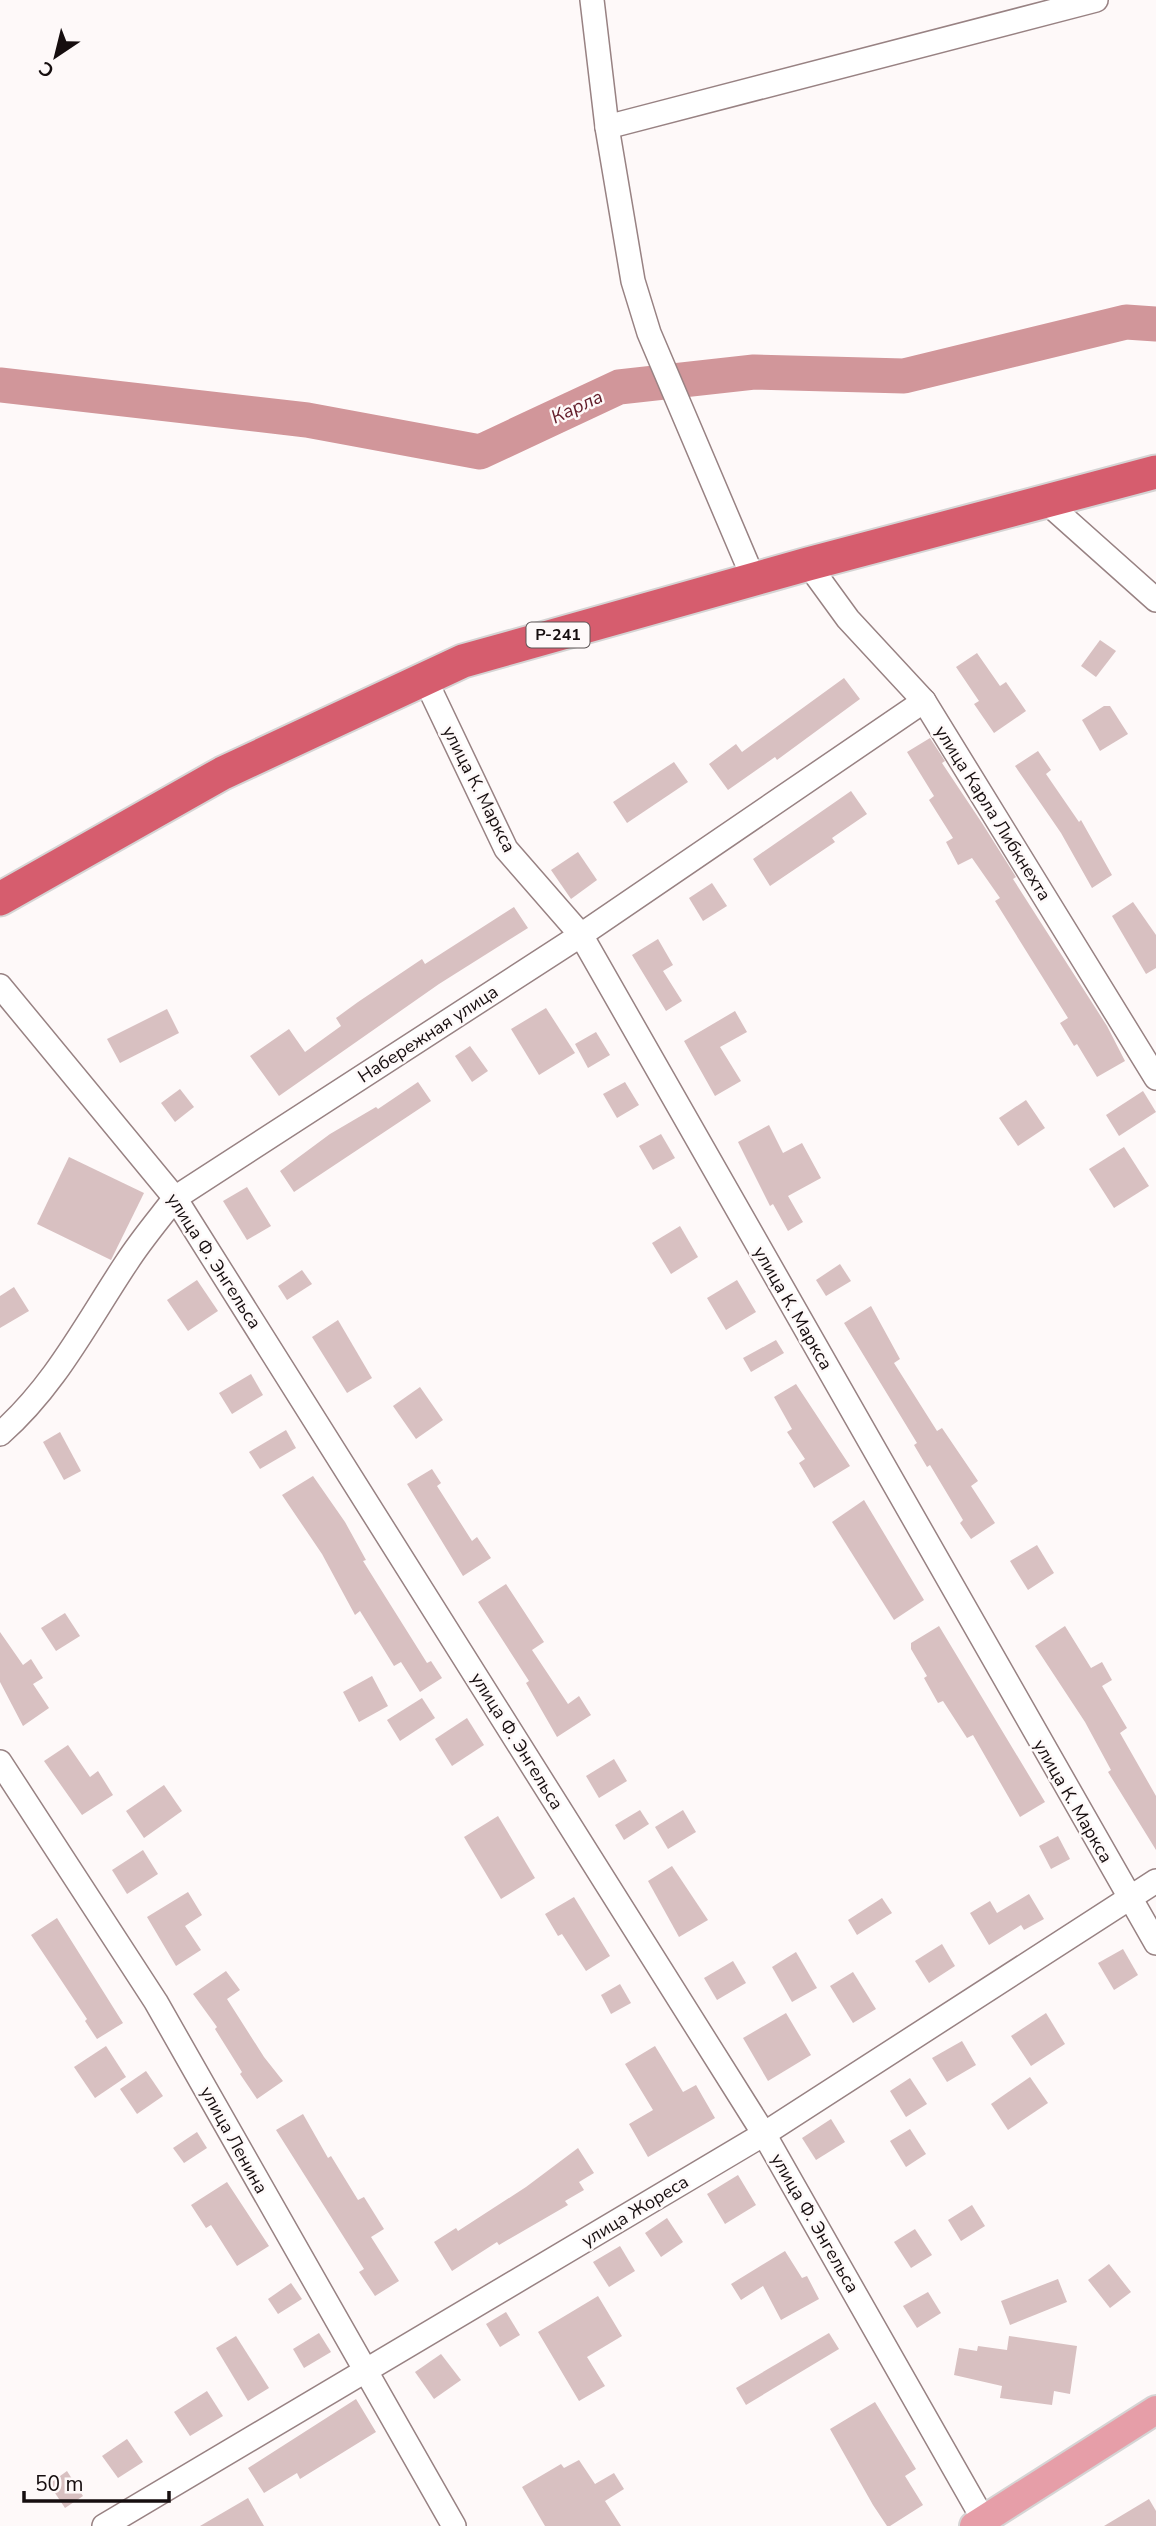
<svg xmlns="http://www.w3.org/2000/svg" width="1156" height="2526" font-family="'Nunito Sans',sans-serif">
	<style>
		.lines { fill: none; stroke-linecap: round; stroke-linejoin: round }
		.river { stroke: #d1969a; stroke-width: 35 }
		.building { fill: #d8c0c1 }
		.minor-casing { stroke: #988283; stroke-width: 26 }
		.major-casing { stroke: #d5d4d4; stroke-width: 32 }
		.highway-casing { stroke: #d5d4d4; stroke-width: 37 }
		.minor { stroke: #fff; stroke-width: 23 }
		.major { stroke: #e69ea8; stroke-width: 28 }
		.highway { stroke: #d65d6e; stroke-width: 33 }
		.labels { text-anchor: middle; dominant-baseline: central; stroke-width: 5; stroke-linejoin: round; paint-order: stroke }
		.shield { fill: #fef9f9; stroke: #5c5455; stroke-width: 2 }
		.shield-label { font-size: 16px; font-weight: bold; fill: #160e0f }
		.street-label { font-size: 18px; fill: #160e0f; stroke: #fef9f9 }
		.water-label { font-size: 19px; font-style: italic; fill: #631c29; stroke: #fef9f9 }
	</style>
	<rect width="100%" height="100%" fill="#fef9f9"/>
	<g class="lines">
		<!-- river -->
		<polyline class="river" points="0,385 307,420 480,452 619,387 754,372 904,376 1126,322 1156,324"/>
	</g>
	<!-- building -->
	<g class="building">
		<polygon points="1100,640 1116,651 1096,677 1081,666"/>
		<polygon points="977,653 1000,686 1006,682 1026,711 994,733 974,704 979,701 956,667"/>
		<polygon points="844,678 860,699 777,760 775,757 728,790 709,764 736,744 742,752"/>
		<polygon points="1104,706 1110,706 1128,734 1100,751 1082,720"/>
		<polygon points="930,738 945,761 942,763 982,823 1016,877 1013,879 1107,1026 1125,1061 1097,1077 1077,1044 1074,1046 1060,1023 1068,1018 995,901 1000,898 972,858 958,865 946,842 953,838 929,800 934,796 907,752"/>
		<polygon points="1038,751 1051,770 1046,774 1079,822 1081,820 1112,875 1092,888 1061,833 1015,766"/>
		<polygon points="674,762 688,782 627,823 613,802"/>
		<polygon points="851,791 867,814 832,838 835,842 770,886 753,859"/>
		<polygon points="578,852 597,880 571,899 551,870"/>
		<polygon points="712,883 727,906 703,921 689,898"/>
		<polygon points="1133,902 1156,935 1156,968 1146,974 1112,916"/>
		<polygon points="514,907 528,928 439,984 279,1096 250,1056 289,1029 305,1052 341,1026 336,1018 358,1002 422,959 425,964"/>
		<polygon points="658,939 673,965 663,971 682,1001 666,1011 632,955"/>
		<polygon points="546,1008 575,1053 539,1075 511,1029"/>
		<polygon points="167,1009 179,1033 120,1063 107,1039"/>
		<polygon points="735,1011 747,1032 720,1047 741,1081 715,1096 684,1041"/>
		<polygon points="596,1032 610,1055 588,1068 575,1044"/>
		<polygon points="470,1046 488,1071 472,1082 455,1056"/>
		<polygon points="418,1082 431,1101 294,1192 280,1171 330,1134 376,1107 378,1109"/>
		<polygon points="625,1082 639,1105 617,1118 603,1094"/>
		<polygon points="180,1089 194,1107 175,1122 161,1103"/>
		<polygon points="1143,1091 1156,1112 1119,1136 1106,1115"/>
		<polygon points="1026,1100 1045,1128 1018,1146 999,1118"/>
		<polygon points="769,1125 783,1153 802,1143 821,1178 788,1196 803,1222 788,1231 773,1204 770,1206 738,1142"/>
		<polygon points="661,1134 675,1158 653,1170 639,1146"/>
		<polygon points="1124,1147 1149,1186 1114,1208 1089,1169"/>
		<polygon points="69,1157 144,1193 111,1260 37,1224"/>
		<polygon points="247,1187 271,1226 247,1240 223,1201"/>
		<polygon points="680,1226 698,1257 671,1274 652,1243"/>
		<polygon points="840,1264 851,1281 826,1296 816,1280"/>
		<polygon points="302,1270 312,1284 287,1300 278,1286"/>
		<polygon points="197,1280 218,1311 188,1331 167,1300"/>
		<polygon points="737,1280 756,1312 726,1330 707,1298"/>
		<polygon points="14,1287 29,1311 0,1328 0,1296"/>
		<polygon points="871,1306 900,1359 894,1363 937,1431 942,1428 978,1481 971,1486 995,1523 971,1539 960,1523 963,1520 930,1465 927,1467 914,1445 917,1443 844,1323"/>
		<polygon points="338,1320 372,1378 347,1393 312,1337"/>
		<polygon points="776,1340 784,1353 751,1372 743,1358"/>
		<polygon points="251,1374 263,1395 232,1414 219,1393"/>
		<polygon points="796,1384 850,1466 814,1488 799,1463 805,1459 787,1432 792,1429 774,1397"/>
		<polygon points="420,1387 443,1420 416,1439 393,1406"/>
		<polygon points="286,1430 296,1448 260,1469 249,1452"/>
		<polygon points="60,1432 81,1471 64,1480 43,1442"/>
		<polygon points="432,1469 441,1483 437,1486 472,1541 477,1537 491,1558 463,1576 407,1484"/>
		<polygon points="313,1476 345,1522 366,1560 363,1561 427,1663 431,1661 442,1678 420,1692 401,1662 394,1666 360,1611 355,1615 322,1554 282,1495"/>
		<polygon points="864,1500 924,1600 894,1620 832,1522"/>
		<polygon points="1037,1545 1054,1573 1028,1590 1010,1561"/>
		<polygon points="506,1584 544,1642 532,1650 568,1704 579,1696 591,1715 557,1737 526,1683 529,1681 478,1602"/>
		<polygon points="65,1613 80,1636 56,1651 41,1628"/>
		<polygon points="939,1626 1045,1802 1020,1817 973,1735 967,1738 943,1701 938,1703 924,1678 927,1676 911,1649 911,1643"/>
		<polygon points="1065,1626 1091,1668 1102,1662 1112,1680 1102,1686 1127,1728 1120,1733 1156,1796 1156,1850 1108,1772 1111,1770 1085,1722 1035,1646"/>
		<polygon points="0,1632 23,1665 31,1659 43,1678 33,1684 49,1708 23,1726 0,1682"/>
		<polygon points="372,1676 388,1706 359,1722 343,1692"/>
		<polygon points="422,1698 435,1718 400,1741 387,1720"/>
		<polygon points="467,1718 484,1745 452,1766 435,1739"/>
		<polygon points="68,1745 90,1777 98,1771 113,1795 82,1815 44,1761"/>
		<polygon points="614,1759 627,1781 599,1798 586,1776"/>
		<polygon points="164,1785 182,1811 144,1838 126,1811"/>
		<polygon points="640,1810 649,1824 624,1840 615,1825"/>
		<polygon points="683,1810 696,1832 668,1849 655,1827"/>
		<polygon points="498,1816 535,1878 501,1899 464,1837"/>
		<polygon points="1058,1836 1070,1859 1051,1869 1039,1846"/>
		<polygon points="143,1850 158,1874 127,1894 112,1870"/>
		<polygon points="672,1866 708,1920 679,1937 648,1881"/>
		<polygon points="188,1892 202,1915 185,1926 201,1950 176,1966 147,1917"/>
		<polygon points="1029,1894 1044,1919 1024,1930 1021,1925 989,1945 970,1913 990,1901 997,1913"/>
		<polygon points="574,1897 610,1956 586,1971 562,1934 558,1936 545,1914"/>
		<polygon points="882,1898 892,1913 857,1935 848,1920"/>
		<polygon points="57,1918 123,2023 97,2039 85,2021 87,2019 31,1935"/>
		<polygon points="942,1944 955,1966 929,1983 915,1961"/>
		<polygon points="1123,1949 1138,1975 1114,1990 1098,1963"/>
		<polygon points="796,1952 817,1988 792,2002 772,1967"/>
		<polygon points="733,1961 746,1983 717,2000 704,1978"/>
		<polygon points="226,1971 240,1990 227,1999 264,2057 283,2081 257,2099 240,2074 242,2072 215,2029 217,2027 193,1994"/>
		<polygon points="853,1972 876,2009 853,2023 830,1986"/>
		<polygon points="620,1984 631,2003 611,2014 601,1995"/>
		<polygon points="786,2013 811,2055 768,2081 743,2038"/>
		<polygon points="1046,2013 1065,2044 1031,2066 1011,2036"/>
		<polygon points="962,2041 976,2065 947,2082 932,2058"/>
		<polygon points="106,2046 126,2077 95,2098 74,2067"/>
		<polygon points="655,2046 683,2092 696,2085 715,2118 648,2157 629,2124 653,2110 625,2064"/>
		<polygon points="146,2071 163,2096 137,2114 120,2089"/>
		<polygon points="1030,2077 1048,2103 1008,2130 991,2104"/>
		<polygon points="910,2078 927,2104 906,2117 890,2091"/>
		<polygon points="303,2114 328,2158 331,2156 358,2200 364,2197 384,2229 371,2237 399,2281 375,2296 359,2272 364,2269 276,2130"/>
		<polygon points="831,2119 845,2142 816,2160 802,2138"/>
		<polygon points="910,2129 926,2154 906,2167 890,2141"/>
		<polygon points="197,2132 207,2148 184,2163 173,2148"/>
		<polygon points="578,2148 594,2173 579,2182 584,2190 565,2201 568,2205 499,2245 497,2242 452,2271 434,2242 456,2228 458,2231 526,2187"/>
		<polygon points="738,2175 756,2205 725,2224 707,2194"/>
		<polygon points="227,2182 269,2246 237,2266 211,2225 206,2228 191,2205"/>
		<polygon points="972,2205 985,2226 961,2241 948,2220"/>
		<polygon points="667,2218 683,2242 661,2257 645,2233"/>
		<polygon points="915,2229 932,2255 911,2268 894,2242"/>
		<polygon points="620,2246 635,2271 609,2287 593,2262"/>
		<polygon points="785,2251 802,2278 807,2276 819,2299 781,2320 763,2286 741,2300 731,2284"/>
		<polygon points="1109,2264 1131,2292 1110,2308 1088,2280"/>
		<polygon points="1058,2279 1067,2302 1010,2325 1001,2301"/>
		<polygon points="291,2283 302,2299 278,2314 268,2299"/>
		<polygon points="928,2292 941,2313 917,2328 903,2306"/>
		<polygon points="598,2296 622,2336 587,2357 605,2386 579,2401 538,2332"/>
		<polygon points="506,2312 520,2335 500,2347 486,2324"/>
		<polygon points="319,2333 331,2352 304,2368 293,2349"/>
		<polygon points="829,2333 839,2349 746,2405 736,2388"/>
		<polygon points="236,2336 269,2388 248,2401 216,2348"/>
		<polygon points="1009,2336 1077,2346 1070,2394 1054,2391 1052,2405 1000,2398 1002,2386 954,2375 959,2348 977,2351 978,2346 1007,2350"/>
		<polygon points="441,2354 461,2380 434,2399 415,2372"/>
		<polygon points="207,2391 223,2416 190,2436 174,2412"/>
		<polygon points="356,2399 376,2432 300,2479 297,2473 264,2493 248,2468"/>
		<polygon points="875,2402 916,2469 905,2476 923,2505 890,2526 887,2526 873,2505 830,2429"/>
		<polygon points="127,2439 143,2462 118,2478 102,2456"/>
		<polygon points="579,2460 595,2484 614,2473 624,2489 605,2501 621,2526 545,2526 522,2487 561,2464 564,2468"/>
		<polygon points="67,2471 83,2496 65,2508 49,2484"/>
		<polygon points="248,2498 264,2526 200,2526"/>
		<polygon points="1149,2499 1156,2511 1156,2526 1104,2526"/>
	</g>
	<g class="lines">
		<defs>
			<g id="minor">
				<polyline points="592,0 607,127 633,281 649,333 754,580"/>
				<polyline points="607,127 1096,0"/>
				<polyline points="1044,500 1156,600"/>
				<polyline points="808,564 848,619 924,701 1156,1078"/>
				<polyline points="425,679 506,849 581,935 1156,1943"/>
				<polyline points="0,986 175,1198 764,2134 987,2526"/>
				<path d="M 0,1434 C 55,1386 87,1322 127,1262 C 141,1240 159,1219 175,1198 L 581,935 L 924,701"/>
				<polyline points="0,1762 156,2002 454,2526"/>
				<polyline points="104,2526 764,2134 1156,1881"/>
			</g>
			<polyline id="major" points="974,2526 1156,2410"/>
			<polyline id="highway" points="0,899 223,773 463,661 808,564 1156,472"/>
		</defs>
		<!-- minor casing -->
		<use href="#minor" class="minor-casing"/>
		<!-- major casing -->
		<use href="#major" class="major-casing"/>
		<!-- highway casing -->
		<use href="#highway" class="highway-casing"/>
		<!-- minor -->
		<use href="#minor" class="minor"/>
		<!-- major -->
		<use href="#major" class="major"/>
		<!-- highway -->
		<use href="#highway" class="highway"/>
	</g>
	<g class="labels">
		<!-- shield labels -->
		<rect class="shield" x="526.5" y="622.5" width="63" height="25" rx="5"/>
		<g class="shield-label">
			<text x="558" y="635">Р-241</text>
		</g>
		<!-- street labels -->
		<g class="street-label">
			<text transform="translate(479 789) rotate(63)">улица К. Маркса</text>
			<text transform="translate(993 813) rotate(58)">улица Карла Либкнехта</text>
			<text transform="translate(428 1034) rotate(-33)">Набережная улица</text>
			<text transform="translate(214 1261) rotate(57)">улица Ф. Энгельса</text>
			<text transform="translate(793 1308) rotate(60)">улица К. Маркса</text>
			<text transform="translate(517 1741) rotate(58)">улица Ф. Энгельса</text>
			<text transform="translate(1073 1801) rotate(60)">улица К. Маркса</text>
			<text transform="translate(234 2140) rotate(61)">улица Ленина</text>
			<text transform="translate(635 2211) rotate(-31)">улица Жореса</text>
			<text transform="translate(815 2223) rotate(60)">улица Ф. Энгельса</text>
		</g>
		<!-- water labels -->
		<g class="water-label">
			<text transform="translate(577 407) rotate(-25)">Карла</text>
		</g>
	</g>
	<!-- north arrow -->
	<g transform="translate(56 56) rotate(215)" stroke="#fef9f9" stroke-width="5" paint-order="stroke">
	<path d="M0-5L12 26L0 18L-12 26Z" fill="#160e0f"/>
	<text y="-10" font-size="19" font-weight="bold" text-anchor="middle" fill="#160e0f">С</text>
	</g>
	<!-- scale -->
	<path d="M24 2491v10h145v-10" fill="none" stroke="#160e0f" stroke-width="3.5"/>
	<text x="35" y="2491" font-size="21" fill="#160e0f" stroke="#fef9f9" stroke-width="5" paint-order="stroke">50 m</text>
</svg>
